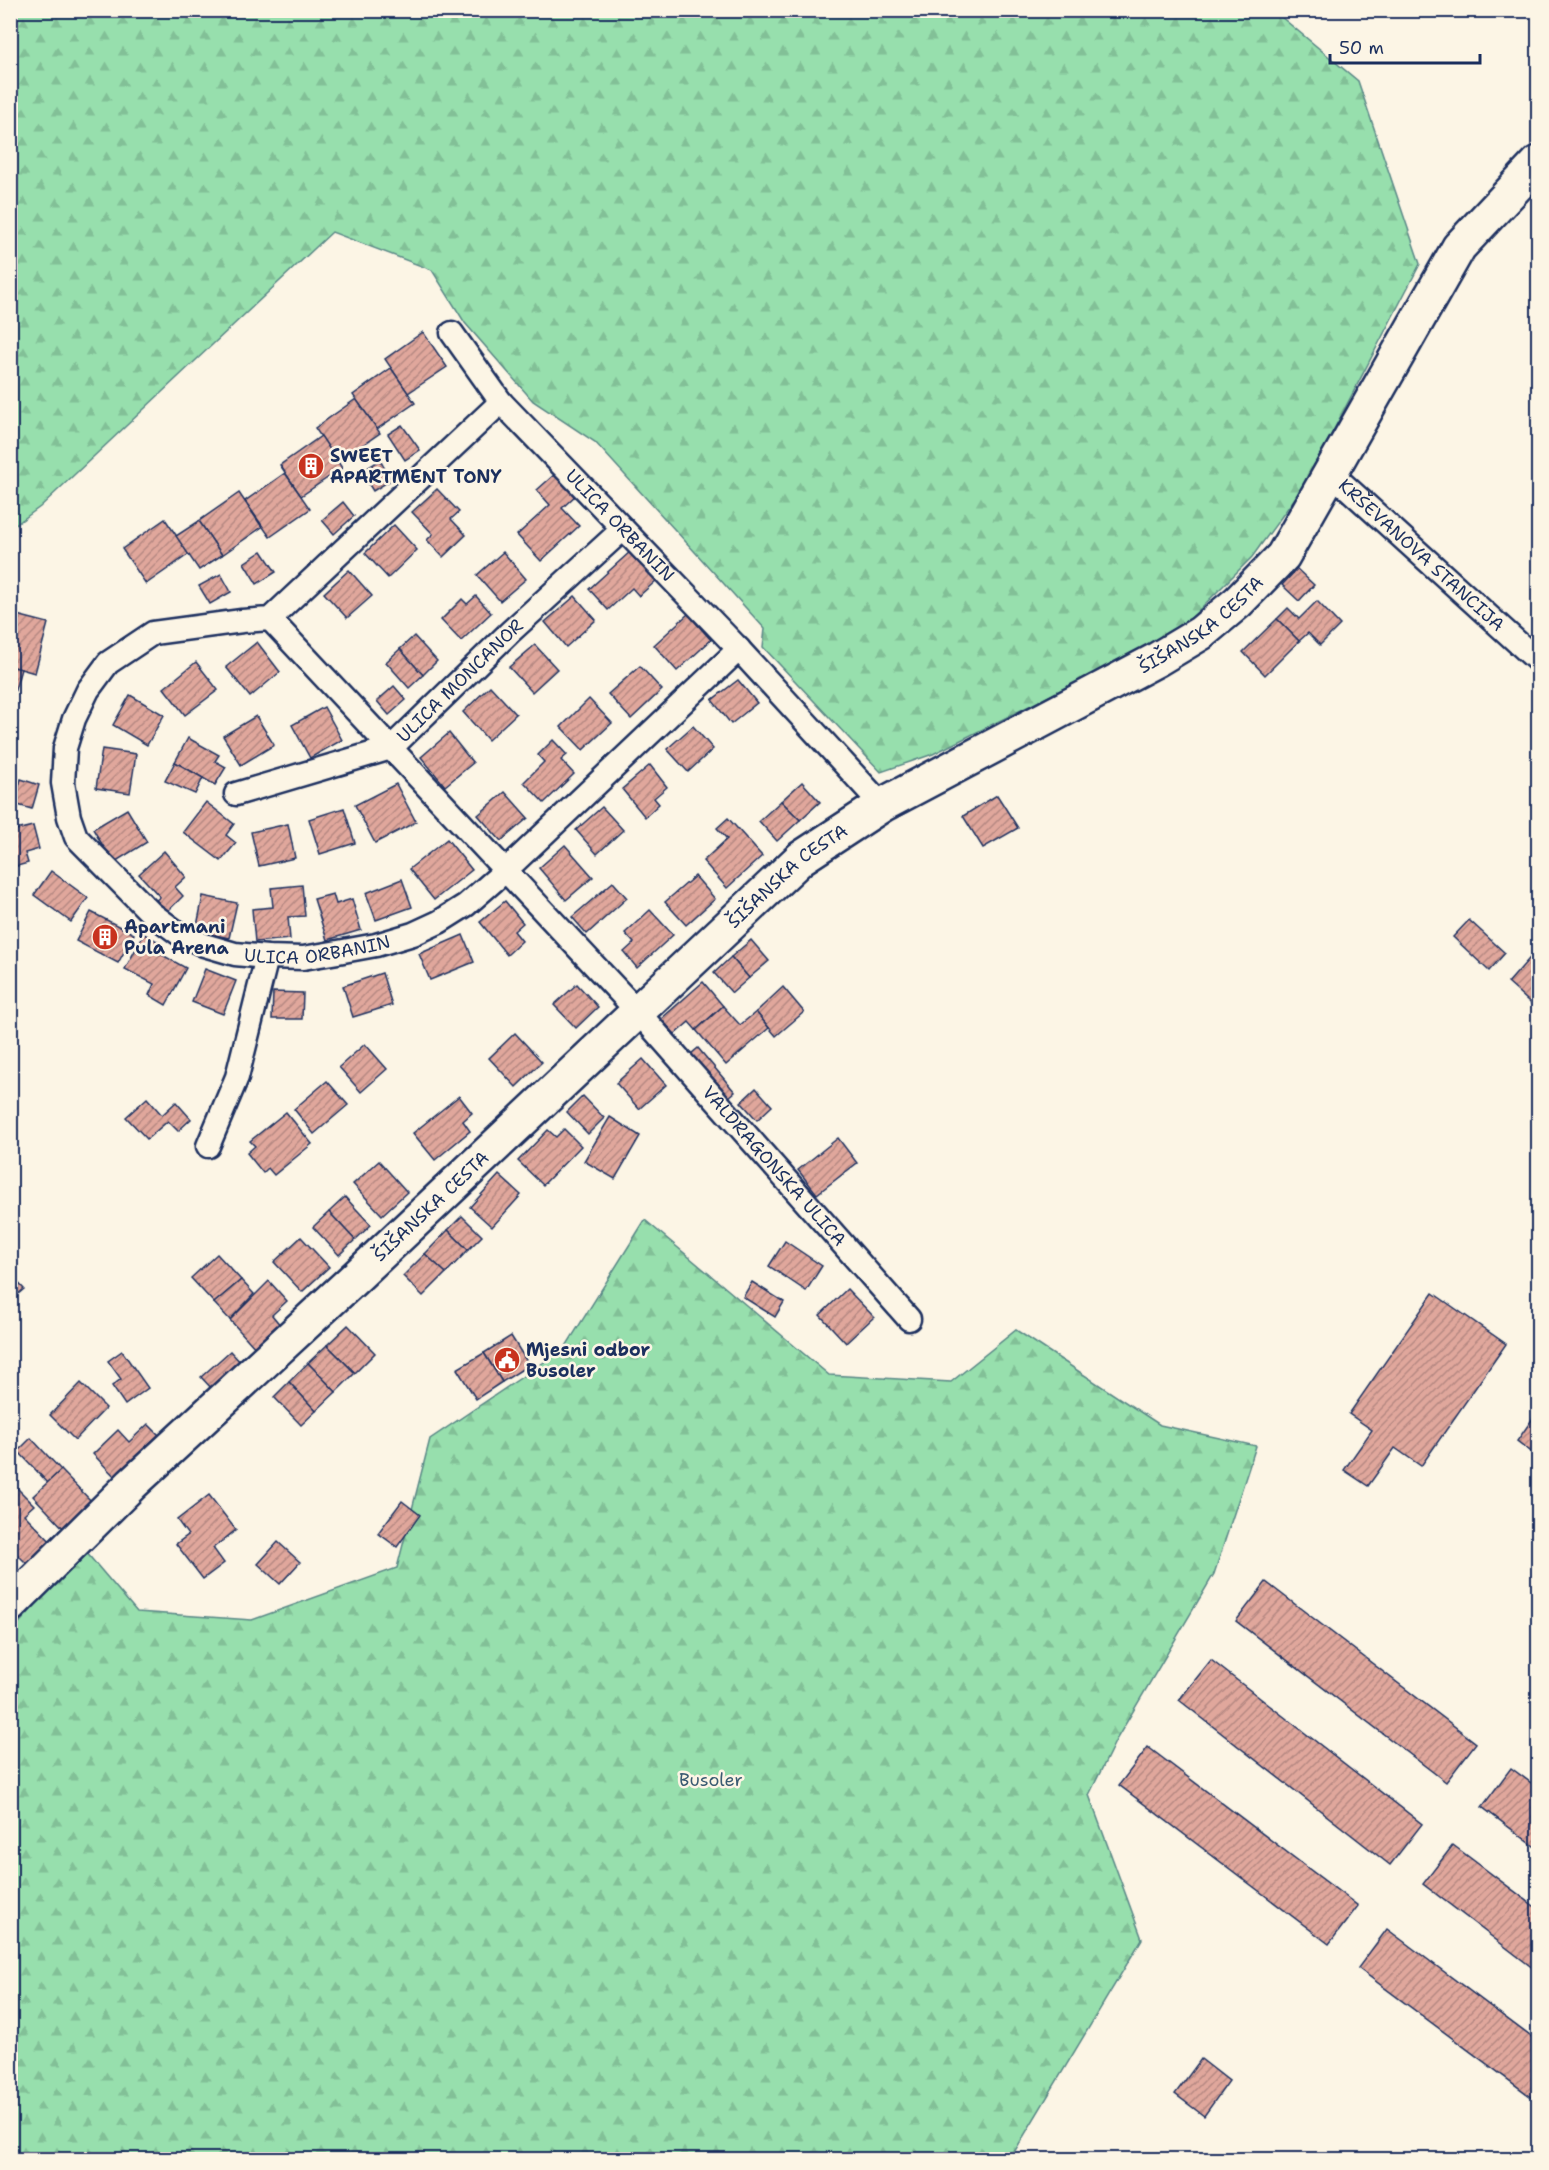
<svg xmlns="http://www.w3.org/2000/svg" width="1549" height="2170" font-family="'Shantell Sans',sans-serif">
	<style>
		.forest { fill: url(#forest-firs); stroke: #598786; stroke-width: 1.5 }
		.building { fill: url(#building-hatch); stroke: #1b2f5e; stroke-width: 1.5 }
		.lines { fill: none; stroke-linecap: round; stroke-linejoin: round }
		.street-casing { stroke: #1b2f5e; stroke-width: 27 }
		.secondary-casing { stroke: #1b2f5e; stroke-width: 38 }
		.street { stroke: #fcf5e5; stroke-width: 22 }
		.secondary { stroke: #fcf5e5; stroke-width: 33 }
		.labels { text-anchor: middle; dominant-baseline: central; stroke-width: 5; stroke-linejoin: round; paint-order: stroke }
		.poi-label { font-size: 18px; font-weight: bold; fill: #1b2f5e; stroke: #fcf5e5; text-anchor: start }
		.street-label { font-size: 18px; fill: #1b2f5e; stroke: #fcf5e5 }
		.park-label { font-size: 18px; fill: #3a5b72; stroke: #fcf5e5 }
	</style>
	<defs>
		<pattern id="forest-firs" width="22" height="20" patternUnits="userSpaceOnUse" patternTransform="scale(1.5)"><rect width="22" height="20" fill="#97dfad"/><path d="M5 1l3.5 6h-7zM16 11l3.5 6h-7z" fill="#82c097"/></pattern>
		<pattern id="building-hatch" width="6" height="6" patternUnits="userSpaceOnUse" patternTransform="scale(1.5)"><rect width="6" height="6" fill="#e0a79c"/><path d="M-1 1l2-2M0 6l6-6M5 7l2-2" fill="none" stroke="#b58882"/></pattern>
	</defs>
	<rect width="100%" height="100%" fill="#fcf5e5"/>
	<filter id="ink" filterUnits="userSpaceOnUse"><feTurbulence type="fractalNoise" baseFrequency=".0167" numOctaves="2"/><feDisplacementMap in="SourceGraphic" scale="12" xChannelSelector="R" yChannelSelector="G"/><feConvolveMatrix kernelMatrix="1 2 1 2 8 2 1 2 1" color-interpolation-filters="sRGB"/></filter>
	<g filter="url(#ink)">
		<!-- forest -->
		<g class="forest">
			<polygon points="11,11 1274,11 1358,81 1420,264 1306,483 1252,557 1177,632 933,754 881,772 763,647 765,629 595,442 533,401 465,323 432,270 332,232 40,507 11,528"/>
			<polygon points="645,1220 829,1375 951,1382 1016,1330 1160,1425 1256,1446 1214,1574 1116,1740 1089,1795 1142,1939 1010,2159 11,2159 10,1633 85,1551 137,1612 252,1620 397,1568 430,1439 565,1348"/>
		</g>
		<!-- building -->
		<g class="building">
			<polygon points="423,332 447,367 408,393 385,359"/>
			<polygon points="391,368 415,403 377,429 353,395"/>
			<polygon points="356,399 380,433 338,462 315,428"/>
			<polygon points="402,425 420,450 405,460 388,434"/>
			<polygon points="321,436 342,468 301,496 280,465"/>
			<polygon points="380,460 391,480 373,491 361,472"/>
			<polygon points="285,473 310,509 270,537 245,501"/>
			<polygon points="555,474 576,495 562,508 579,526 541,561 517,535 550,505 537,490"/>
			<polygon points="437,489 459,512 451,519 466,535 443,557 427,540 433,534 412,512"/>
			<polygon points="239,493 262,527 222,555 199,521"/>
			<polygon points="343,502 354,516 334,534 322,520"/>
			<polygon points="165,519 189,554 146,584 122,549"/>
			<polygon points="199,521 222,555 199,570 176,536"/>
			<polygon points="394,525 417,550 388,578 365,553"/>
			<polygon points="262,551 276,572 257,584 244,563"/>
			<polygon points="631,551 657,580 639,596 632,588 608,610 589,589"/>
			<polygon points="503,552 526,579 500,601 477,575"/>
			<polygon points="1297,569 1314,585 1299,601 1282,585"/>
			<polygon points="349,570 372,596 347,618 324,593"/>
			<polygon points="221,574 231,592 210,604 199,586"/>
			<polygon points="476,596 491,613 461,641 441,620 462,599 467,604"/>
			<polygon points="575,596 596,620 566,647 545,622"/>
			<polygon points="1317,601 1340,625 1320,645 1308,633 1299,641 1277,619 1288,608 1299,619"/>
			<polygon points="13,614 48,623 35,673 10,666 10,622"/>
			<polygon points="688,614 711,640 677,671 654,645"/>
			<polygon points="1277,619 1299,641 1265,675 1243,652"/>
			<polygon points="414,636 437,661 423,675 400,649"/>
			<polygon points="257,642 280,672 250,697 226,667"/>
			<polygon points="535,645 557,669 532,692 509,667"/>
			<polygon points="400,649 423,675 409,688 386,662"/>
			<polygon points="196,662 218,690 185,715 164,688"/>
			<polygon points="10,666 21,669 10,707"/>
			<polygon points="640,666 662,690 631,719 608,694"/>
			<polygon points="738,680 757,703 731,724 712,700"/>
			<polygon points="394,686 406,700 389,715 377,701"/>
			<polygon points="490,686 516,714 488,740 463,712"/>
			<polygon points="130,695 164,715 147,745 113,725"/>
			<polygon points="589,699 612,723 583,750 561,727"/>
			<polygon points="324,707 342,740 310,758 292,725"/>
			<polygon points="256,716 274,745 241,765 223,736"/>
			<polygon points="693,726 713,749 688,772 667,749"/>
			<polygon points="449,733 473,763 445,786 421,757"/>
			<polygon points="188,738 219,755 215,761 226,767 215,785 175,762"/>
			<polygon points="553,740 567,755 561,760 574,774 544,803 524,782 544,762 538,755"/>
			<polygon points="102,749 136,754 130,793 96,788"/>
			<polygon points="175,762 203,778 195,794 165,781"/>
			<polygon points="650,765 667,787 654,798 659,804 645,817 622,789"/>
			<polygon points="21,779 39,785 32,809 14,804"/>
			<polygon points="802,782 820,802 800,820 781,801"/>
			<polygon points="396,784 416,822 375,843 355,805"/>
			<polygon points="505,792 528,818 501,841 478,815"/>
			<polygon points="997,795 1018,828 983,848 963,816"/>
			<polygon points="781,801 800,820 777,841 759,821"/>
			<polygon points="206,802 234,824 226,835 236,843 221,861 183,832"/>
			<polygon points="602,807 623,830 597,854 576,830"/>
			<polygon points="344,808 355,843 320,854 309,819"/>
			<polygon points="127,809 147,842 113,863 93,829"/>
			<polygon points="728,818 762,856 727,888 703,861 727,839 717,828"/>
			<polygon points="14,823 16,830 33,826 39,849 25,853 28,863 10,868 10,824"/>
			<polygon points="288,824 295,858 259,866 251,832"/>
			<polygon points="447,839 472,870 434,900 409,869"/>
			<polygon points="565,845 593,877 566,900 539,868"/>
			<polygon points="164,851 186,877 175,887 183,896 167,912 156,900 160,897 139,874"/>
			<polygon points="51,871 88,898 71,922 34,895"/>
			<polygon points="695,876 715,899 686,925 665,902"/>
			<polygon points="402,879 412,907 376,920 366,893"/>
			<polygon points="613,882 627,898 587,934 572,917"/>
			<polygon points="302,885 305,916 288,917 290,939 255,942 252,909 273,907 271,888"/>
			<polygon points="333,894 336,904 352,899 361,930 327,940 314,899"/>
			<polygon points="203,896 237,903 229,938 196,931"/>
			<polygon points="505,901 523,923 514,931 522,941 507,955 480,922"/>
			<polygon points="650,910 673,935 637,968 624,952 634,943 625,933"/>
			<polygon points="91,912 134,934 118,963 76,941"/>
			<polygon points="1469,920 1505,953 1489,971 1453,937"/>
			<polygon points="144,934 159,942 155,951 186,968 166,1005 149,995 154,984 125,969"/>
			<polygon points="463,935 474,962 430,980 419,954"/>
			<polygon points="751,940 769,961 749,978 731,957"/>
			<polygon points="1535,952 1538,955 1538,1005 1536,1008 1508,983"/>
			<polygon points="731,957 749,978 732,993 714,973"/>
			<polygon points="205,969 236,981 223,1014 192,1002"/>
			<polygon points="382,973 392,1005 353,1017 343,986"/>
			<polygon points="703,982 723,1006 696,1030 689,1022 675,1034 661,1019"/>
			<polygon points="577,984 598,1007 576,1028 554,1005"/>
			<polygon points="783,987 804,1012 776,1036 756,1012"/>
			<polygon points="273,992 303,993 302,1019 272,1019"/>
			<polygon points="723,1006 740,1025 756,1012 769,1028 726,1065 696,1030"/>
			<polygon points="515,1033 542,1062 516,1087 489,1058"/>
			<polygon points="365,1044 387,1069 361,1092 339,1067"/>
			<polygon points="698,1048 735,1092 722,1103 685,1059"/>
			<polygon points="643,1059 666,1085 639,1109 616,1083"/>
			<polygon points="327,1081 348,1105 314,1134 294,1109"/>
			<polygon points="756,1088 772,1106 757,1120 741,1102"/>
			<polygon points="459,1096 472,1113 463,1121 470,1131 435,1160 413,1133"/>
			<polygon points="583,1096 604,1118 588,1134 567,1112"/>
			<polygon points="147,1098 162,1115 176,1102 191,1119 178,1131 168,1121 147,1139 126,1117"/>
			<polygon points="286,1112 312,1144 274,1175 268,1168 263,1173 247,1153 255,1146 250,1141"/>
			<polygon points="610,1117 640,1136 615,1179 584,1161"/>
			<polygon points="564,1129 581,1146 543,1185 518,1161 548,1130 556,1137"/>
			<polygon points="838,1138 857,1163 817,1194 798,1170"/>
			<polygon points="379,1161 407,1192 382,1215 353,1184"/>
			<polygon points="499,1175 521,1195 492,1227 470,1207"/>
			<polygon points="345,1197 371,1225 355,1240 329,1212"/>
			<polygon points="329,1212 355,1240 339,1255 313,1227"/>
			<polygon points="462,1216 482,1236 468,1250 448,1230"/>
			<polygon points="448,1230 468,1250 446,1273 425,1254"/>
			<polygon points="301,1237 329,1267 302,1292 274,1262"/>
			<polygon points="785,1241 822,1266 806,1291 769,1266"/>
			<polygon points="217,1254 241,1280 214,1303 191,1278"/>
			<polygon points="425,1254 446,1273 423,1296 403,1276"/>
			<polygon points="10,1274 24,1289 10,1301"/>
			<polygon points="241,1280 254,1294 230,1320 214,1303"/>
			<polygon points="269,1281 287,1301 272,1315 281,1326 256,1349 230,1320"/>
			<polygon points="752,1282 784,1302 775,1317 743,1297"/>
			<polygon points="847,1289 874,1317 846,1343 820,1315"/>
			<polygon points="1433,1293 1506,1344 1421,1466 1395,1448 1368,1486 1344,1470 1372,1430 1349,1414"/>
			<polygon points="348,1325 375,1353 355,1373 327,1345"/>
			<polygon points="511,1336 529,1365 502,1382 484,1353"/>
			<polygon points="327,1345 355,1373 336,1392 308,1363"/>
			<polygon points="122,1351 148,1388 125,1405 112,1386 121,1379 108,1361"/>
			<polygon points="230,1351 242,1364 213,1390 201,1377"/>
			<polygon points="484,1353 502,1382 476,1399 457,1369"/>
			<polygon points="308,1363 336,1392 316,1411 289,1382"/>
			<polygon points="289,1382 316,1411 301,1425 274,1397"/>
			<polygon points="81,1383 106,1408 75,1440 50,1415"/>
			<polygon points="1538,1411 1538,1457 1517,1441"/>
			<polygon points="148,1424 162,1438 118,1480 93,1454 118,1430 129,1442"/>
			<polygon points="31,1438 61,1470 48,1483 18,1451"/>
			<polygon points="61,1470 94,1504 66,1531 33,1496"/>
			<polygon points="13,1484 34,1505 24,1514 55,1546 32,1569 10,1547 10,1486"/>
			<polygon points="209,1495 236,1530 213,1548 224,1563 203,1579 176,1544 188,1535 177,1520"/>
			<polygon points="402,1501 420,1515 397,1547 378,1533"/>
			<polygon points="278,1542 300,1562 280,1584 258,1564"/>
			<polygon points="1266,1582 1476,1743 1446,1782 1236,1621"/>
			<polygon points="1211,1660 1422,1824 1390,1865 1179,1700"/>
			<polygon points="1148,1747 1358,1906 1329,1944 1119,1785"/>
			<polygon points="1511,1768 1538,1788 1538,1849 1482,1807"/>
			<polygon points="1453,1845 1538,1909 1538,1972 1423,1884"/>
			<polygon points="1387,1929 1538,2042 1538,2102 1358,1968"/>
			<polygon points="1201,2059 1229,2081 1204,2116 1175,2094"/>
		</g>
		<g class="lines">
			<defs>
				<g id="street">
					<path id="s1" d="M 452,333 L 501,402 L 734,644 L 882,805"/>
					<path id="s2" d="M 501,402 L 270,619 L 242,621 L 153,633 L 108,663 L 88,690 L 74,719 L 65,748 L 63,783 L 69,817 L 76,837 L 151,913 L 178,933 L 204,945 L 235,954 L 267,957 L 303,958 L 338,952 L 376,945 L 413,934 L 439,922 L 466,905 L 505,871 L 739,649"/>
					<path id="s3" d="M 1331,473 L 1538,661"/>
					<path id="s4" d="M 270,619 L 638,1012 L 909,1319"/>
					<path id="s5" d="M 236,794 L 391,748 L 510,632 L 623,529"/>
					<polyline points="208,1146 237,1077 267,957"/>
				</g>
				<g id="secondary">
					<path id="s6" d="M 10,1605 L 132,1484 L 357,1276 L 801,858 L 882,805 L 1156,660 L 1201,633 L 1238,602 L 1283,556 L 1459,247 L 1538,163"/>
				</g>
			</defs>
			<!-- street casing -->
			<use href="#street" class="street-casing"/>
			<!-- secondary casing -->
			<use href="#secondary" class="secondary-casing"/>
			<!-- street -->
			<use href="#street" class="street"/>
			<!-- secondary -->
			<use href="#secondary" class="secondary"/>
		</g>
	</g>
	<!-- icons -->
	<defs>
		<symbol id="building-disc" viewBox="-11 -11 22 22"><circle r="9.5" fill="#c8321e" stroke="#fcf5e5"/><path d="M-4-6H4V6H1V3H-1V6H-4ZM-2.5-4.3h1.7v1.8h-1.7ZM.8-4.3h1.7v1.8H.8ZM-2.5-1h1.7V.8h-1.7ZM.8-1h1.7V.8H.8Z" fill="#fff"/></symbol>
		<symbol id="civic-disc" viewBox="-11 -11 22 22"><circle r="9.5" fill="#c8321e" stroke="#fcf5e5"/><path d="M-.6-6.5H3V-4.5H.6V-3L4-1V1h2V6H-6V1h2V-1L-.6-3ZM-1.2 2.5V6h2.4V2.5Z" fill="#fff"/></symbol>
	</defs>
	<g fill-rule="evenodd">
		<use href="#building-disc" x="296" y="451" width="30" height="30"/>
		<use href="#building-disc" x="90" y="922" width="30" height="30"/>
		<use href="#civic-disc" x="492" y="1345" width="30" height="30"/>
	</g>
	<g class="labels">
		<!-- poi labels -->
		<g class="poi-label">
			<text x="330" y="456">SWEET<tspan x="330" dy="21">APARTMENT TONY</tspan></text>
			<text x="124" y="927">Apartmani<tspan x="124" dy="21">Pula Arena</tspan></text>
			<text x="526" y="1350">Mjesni odbor<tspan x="526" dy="21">Busoler</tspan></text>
		</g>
		<!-- street labels -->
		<g class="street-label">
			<text stroke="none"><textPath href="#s1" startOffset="256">ULICA ORBANIN</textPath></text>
			<text stroke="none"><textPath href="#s3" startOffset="122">KRŠEVANOVA STANCIJA</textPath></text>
			<text stroke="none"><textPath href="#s6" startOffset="1552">ŠIŠANSKA CESTA</textPath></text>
			<text stroke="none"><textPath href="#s5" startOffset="258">ULICA MONCANOR</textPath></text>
			<text stroke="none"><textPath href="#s6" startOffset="1066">ŠIŠANSKA CESTA</textPath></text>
			<text stroke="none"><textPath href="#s2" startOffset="960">ULICA ORBANIN</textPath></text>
			<text stroke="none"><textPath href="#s4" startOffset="744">VALDRAGONSKA ULICA</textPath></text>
			<text stroke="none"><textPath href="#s6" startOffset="580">ŠIŠANSKA CESTA</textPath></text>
		</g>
		<!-- park labels -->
		<g class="park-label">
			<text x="711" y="1780">Busoler</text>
		</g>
	</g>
	<!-- margin -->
	<rect width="1549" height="2170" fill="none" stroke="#fcf5e5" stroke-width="36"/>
	<rect x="18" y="18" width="1513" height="2134" fill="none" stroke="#1b2f5e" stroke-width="2" filter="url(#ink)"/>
	<!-- scale -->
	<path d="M1330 54v9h150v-9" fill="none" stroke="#1b2f5e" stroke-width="3"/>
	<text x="1339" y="54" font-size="18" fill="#1b2f5e" stroke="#fcf5e5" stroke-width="4.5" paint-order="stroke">50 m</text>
</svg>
